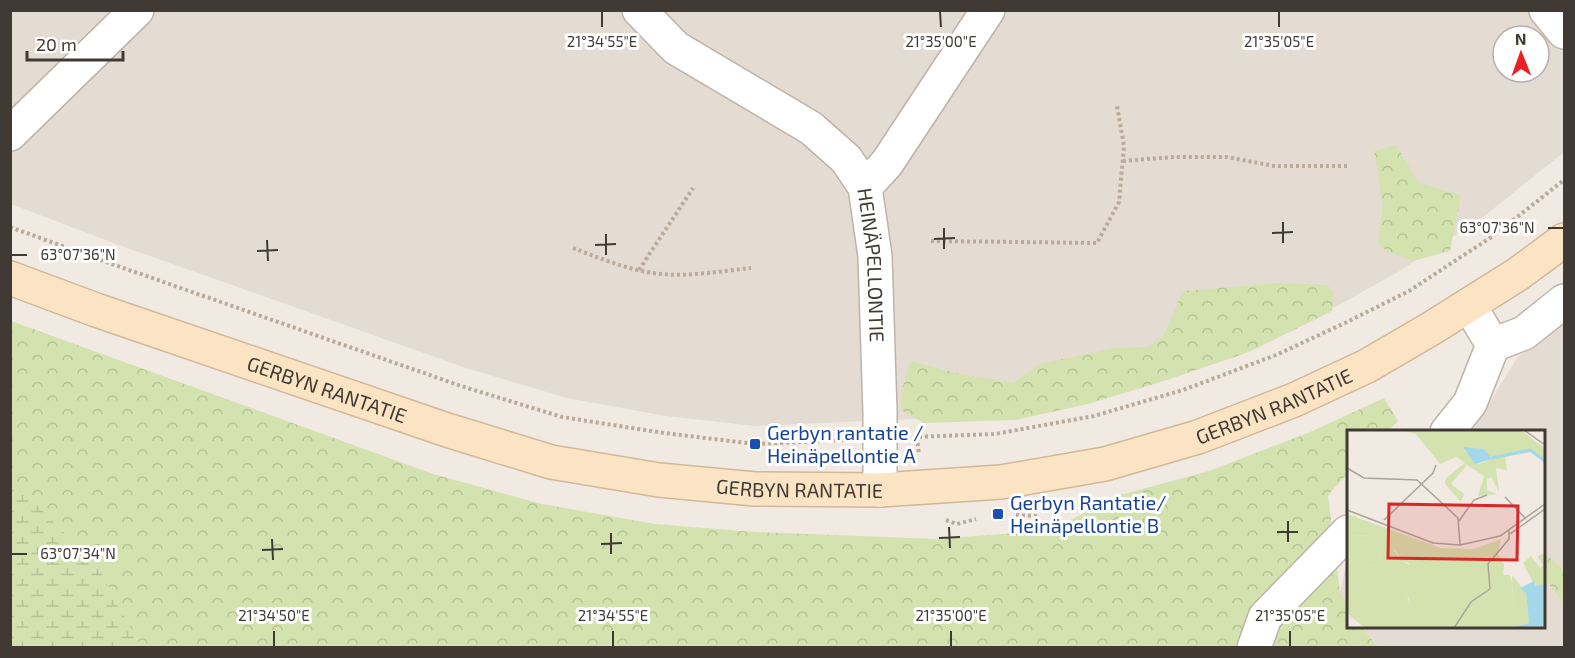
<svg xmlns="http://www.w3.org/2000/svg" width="1575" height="658" font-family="'Exo 2',sans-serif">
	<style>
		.residential { fill: #e4dbd2; fill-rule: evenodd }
		.forest { fill: url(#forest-crowns) }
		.wetland { fill: url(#wetland-marsh) }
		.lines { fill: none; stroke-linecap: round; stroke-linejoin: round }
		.street-casing { stroke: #beb3aa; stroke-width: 36 }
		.secondary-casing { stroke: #d0b898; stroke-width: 36 }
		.path { stroke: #ba9; stroke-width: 4; stroke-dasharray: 3 3; stroke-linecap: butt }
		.street { stroke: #fff; stroke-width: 33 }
		.secondary { stroke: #fae4c3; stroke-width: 33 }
		.ticks { fill: none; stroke: #413a34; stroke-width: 2 }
		.transit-dot { fill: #1a4fb4; stroke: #fff; stroke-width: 2 }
		.labels { text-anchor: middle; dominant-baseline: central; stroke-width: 6; stroke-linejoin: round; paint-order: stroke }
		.street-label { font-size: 20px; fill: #413a34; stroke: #fff }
		.transit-label { font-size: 20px; fill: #164399; stroke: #fff; text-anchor: start }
		.inset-river { fill: none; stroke: #a3d8ea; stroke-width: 3 }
		.inset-road { fill: none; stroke: #aaa49d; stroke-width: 1.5 }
		.view { fill: #d62828; fill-opacity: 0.15; stroke: #d62828; stroke-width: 3 }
		.inset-edge { fill: none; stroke: #413a34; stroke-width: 3 }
		.ticks-label { font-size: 15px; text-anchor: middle; fill: #413a34; stroke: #fff; stroke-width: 6; stroke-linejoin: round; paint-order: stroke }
	</style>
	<defs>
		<pattern id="forest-crowns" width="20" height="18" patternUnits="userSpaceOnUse" patternTransform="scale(1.5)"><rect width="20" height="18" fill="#d3e2ae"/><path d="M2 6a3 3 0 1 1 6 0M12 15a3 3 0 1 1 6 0" fill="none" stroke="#b6c396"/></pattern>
		<pattern id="wetland-marsh" width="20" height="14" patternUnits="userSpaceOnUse" patternTransform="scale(1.5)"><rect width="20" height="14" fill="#d3e2ae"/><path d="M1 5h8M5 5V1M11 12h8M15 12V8" fill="none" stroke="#b6c396"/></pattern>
	</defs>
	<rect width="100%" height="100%" fill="#f0eae3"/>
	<!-- residential -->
	<g class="residential">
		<path d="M 10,11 L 1564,11 L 1564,152 L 1482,218 L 1398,272 L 1337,306 L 1268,337 L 993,415 L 755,426 L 666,416 L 567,398 L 466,368 L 119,245 L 11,204 ZM 1503,36 L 1539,36 L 1539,72 L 1503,72 Z"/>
		<polygon points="1564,320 1564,647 1378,647 1363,627 1544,626 1544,432 1472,431 1517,358"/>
		<polygon points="1348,554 1348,605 1340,593"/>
	</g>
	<!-- forest -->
	<g class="forest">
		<polygon points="1396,145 1419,183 1461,195 1450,251 1413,261 1385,250 1378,243 1383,206 1374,151"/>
		<polygon points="1278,283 1327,285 1334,292 1332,311 1249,352 1164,381 1088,404 1015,420 924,423 901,410 901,394 910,361 961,374 1013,383 1040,364 1114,348 1148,347 1163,337 1183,291"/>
		<polygon points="11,321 433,474 542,504 655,524 754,532 937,539 1053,530 1113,497 1209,471 1308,433 1384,398 1398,421 1388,431 1348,432 1348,473 1328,495 1340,593 1348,605 1348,626 1363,627 1378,648 141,647 100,571 15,481 11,479"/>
		<polygon points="1544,553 1564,570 1564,603 1544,578"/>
	</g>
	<!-- wetland -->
	<polygon class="wetland" points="10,479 15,481 100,571 141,647 11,647"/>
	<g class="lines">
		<defs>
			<g id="street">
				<path id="s1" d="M 639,10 L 676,48 L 811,128 L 846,159 L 865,187 L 875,256 L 880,413 L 880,490"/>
				<polyline points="1546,10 1564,32"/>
				<polyline points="10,134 137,10"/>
				<polyline points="865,187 887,163 988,10"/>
				<polyline points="1493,345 1524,333 1564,301"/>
				<polyline points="1447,432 1470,403 1493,345 1469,305"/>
				<polyline points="1254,648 1265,617 1348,532"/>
			</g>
			<g id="secondary">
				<path id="s2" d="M 10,278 L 96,310 L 447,430 L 551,462 L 659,480 L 755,489 L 880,490 L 1001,482 L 1105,464 L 1198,437 L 1294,400 L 1367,366 L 1432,328 L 1518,274 L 1564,240"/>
			</g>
		</defs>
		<!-- street casing -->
		<use href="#street" class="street-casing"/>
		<!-- secondary casing -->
		<use href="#secondary" class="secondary-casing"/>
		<!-- path -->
		<g class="path">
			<polyline points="1123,161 1173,157 1227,157 1274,166 1350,166"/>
			<polyline points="10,227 112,264 461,386 562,417 664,433 755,444 849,440"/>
			<polyline points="931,241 1097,243 1119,202 1124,146 1117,106"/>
			<path d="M 573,248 C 599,258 626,269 653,273 C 685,278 720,271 751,268"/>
			<polyline points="639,270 693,188"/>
			<polyline points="913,437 995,434 1094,416 1183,390 1276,355 1345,323 1409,291 1493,236 1564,180"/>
			<polyline points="917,437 919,455"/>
			<polyline points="1016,515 1037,516"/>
			<polyline points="946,520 957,524 976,519"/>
		</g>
		<!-- street -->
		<use href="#street" class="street"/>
		<!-- secondary -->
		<use href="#secondary" class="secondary"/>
	</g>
	<!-- ticks -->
	<path class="ticks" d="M 602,12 L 602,27M 940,12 L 941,27M 1279,12 L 1279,27M 1283,222 L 1283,243M 944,228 L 944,249M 1548,228 L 1563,228M 1272,233 L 1293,232M 606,234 L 606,255M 934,239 L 955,238M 267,240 L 268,261M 595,245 L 616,244M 257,251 L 278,250M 12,255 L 27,255M 1288,521 L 1288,542M 949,527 L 950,548M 1277,532 L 1298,532M 611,533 L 611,554M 939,538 L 960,537M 272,539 L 273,560M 601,544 L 622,543M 262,550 L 283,549M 12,554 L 27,554M 274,631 L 274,646M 613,631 L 613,646M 951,631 L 951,646M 1290,631 L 1290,646"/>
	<!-- markers -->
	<g class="transit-dot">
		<rect x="749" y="438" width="12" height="12" rx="3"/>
		<rect x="992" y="508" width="12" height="12" rx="3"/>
	</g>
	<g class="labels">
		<!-- street labels -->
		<g class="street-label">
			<text stroke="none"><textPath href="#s1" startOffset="369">HEINÄPELLONTIE</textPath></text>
			<text stroke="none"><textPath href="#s2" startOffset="336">GERBYN RANTATIE</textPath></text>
			<text stroke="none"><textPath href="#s2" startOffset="1308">GERBYN RANTATIE</textPath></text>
			<text stroke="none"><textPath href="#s2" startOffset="822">GERBYN RANTATIE</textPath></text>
		</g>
		<!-- transit labels -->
		<g class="transit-label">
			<text x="767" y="432">Gerbyn rantatie /<tspan x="767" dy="23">Heinäpellontie A</tspan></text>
			<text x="1010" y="502">Gerbyn Rantatie/<tspan x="1010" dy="23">Heinäpellontie B</tspan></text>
		</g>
	</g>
	<!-- overview -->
	<g transform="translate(1347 430)">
		<rect width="198" height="198" fill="#f0eae3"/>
		<path d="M 198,123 L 198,154 L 188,156 L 176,133 L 184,126 L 193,138 L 196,135 L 190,126 Z" fill="#d3e2ae"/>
		<path d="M 54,0 L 173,0 L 198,18 L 198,34 L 185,22 L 158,27 L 160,40 L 149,38 L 152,62 L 145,48 L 140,48 L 140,60 L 150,64 L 131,66 L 137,46 L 120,35 L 104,54 L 117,64 L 114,72 L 98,54 L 99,48 L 118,33 L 109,27 L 93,34 L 69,4 ZM 117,20 L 136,20 L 145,29 L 132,34 ZM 0,84 L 94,118 L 127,119 L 154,109 L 151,124 L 157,134 L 156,145 L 163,145 L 165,153 L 166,180 L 138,198 L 56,198 L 63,173 L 60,163 L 66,152 L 62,133 L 54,131 L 49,121 L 27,105 L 0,106 ZM 14,111 L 26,113 L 33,123 L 30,135 L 24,136 L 10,127 L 10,115 Z" fill="#d3e2ae" fill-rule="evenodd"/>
		<path d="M 27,105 L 42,113 L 54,131 L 71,139 L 71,147 L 60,163 L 63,178 L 56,198 L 18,198 L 0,183 L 0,106 ZM 14,111 L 26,113 L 33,123 L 30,135 L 24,136 L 11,127 L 10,115 ZM 165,145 L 179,163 L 182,193 L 164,198 L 138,198 L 166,180 Z" fill="#d3e2ae" fill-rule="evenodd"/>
		<path d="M 116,17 L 137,19 L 145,29 L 128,34 ZM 187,151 L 188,156 L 198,154 L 198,198 L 164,198 L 182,193 L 179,163 L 173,158 Z" fill="#a3d8ea"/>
		<path class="inset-river" d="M 145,28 L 183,20 L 198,31"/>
		<path class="inset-road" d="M 177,0 L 198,15M 0,38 L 17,48 L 70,50 L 111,88 L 113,115M 158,67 L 179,89M 0,80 L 86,113 L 113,115 L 153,106 L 198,74M 37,90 L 86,43 L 89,35M 112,91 L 127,70 L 140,65M 163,104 L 198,79M 107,198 L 124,172 L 143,159 L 141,134 L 162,109 L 162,101"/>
		<path class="view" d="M 42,74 L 171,76 L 170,130 L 41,128 Z"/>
		<rect width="198" height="198" class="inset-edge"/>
	</g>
	<g class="ticks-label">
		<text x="602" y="47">21°34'55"E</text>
		<text x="941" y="47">21°35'00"E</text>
		<text x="1279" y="47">21°35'05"E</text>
		<text x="1497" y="233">63°07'36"N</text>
		<text x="78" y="260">63°07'36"N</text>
		<text x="78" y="559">63°07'34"N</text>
		<text x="274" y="621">21°34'50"E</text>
		<text x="613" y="621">21°34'55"E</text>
		<text x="951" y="621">21°35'00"E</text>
		<text x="1290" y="621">21°35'05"E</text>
	</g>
	<!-- border -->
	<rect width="1575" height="658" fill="none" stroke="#413a34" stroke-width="24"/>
	<!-- north arrow -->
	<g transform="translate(1521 54) rotate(359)"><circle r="28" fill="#ffffff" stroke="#b3b0ae" stroke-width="1.5"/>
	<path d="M0-4.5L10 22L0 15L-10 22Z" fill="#ea2022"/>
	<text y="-9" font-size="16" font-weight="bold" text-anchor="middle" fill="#413a34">N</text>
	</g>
	<!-- scale -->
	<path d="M27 51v9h96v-9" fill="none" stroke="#413a34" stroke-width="3"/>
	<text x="36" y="51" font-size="18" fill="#413a34" stroke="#ffffff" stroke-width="4.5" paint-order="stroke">20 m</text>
</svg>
